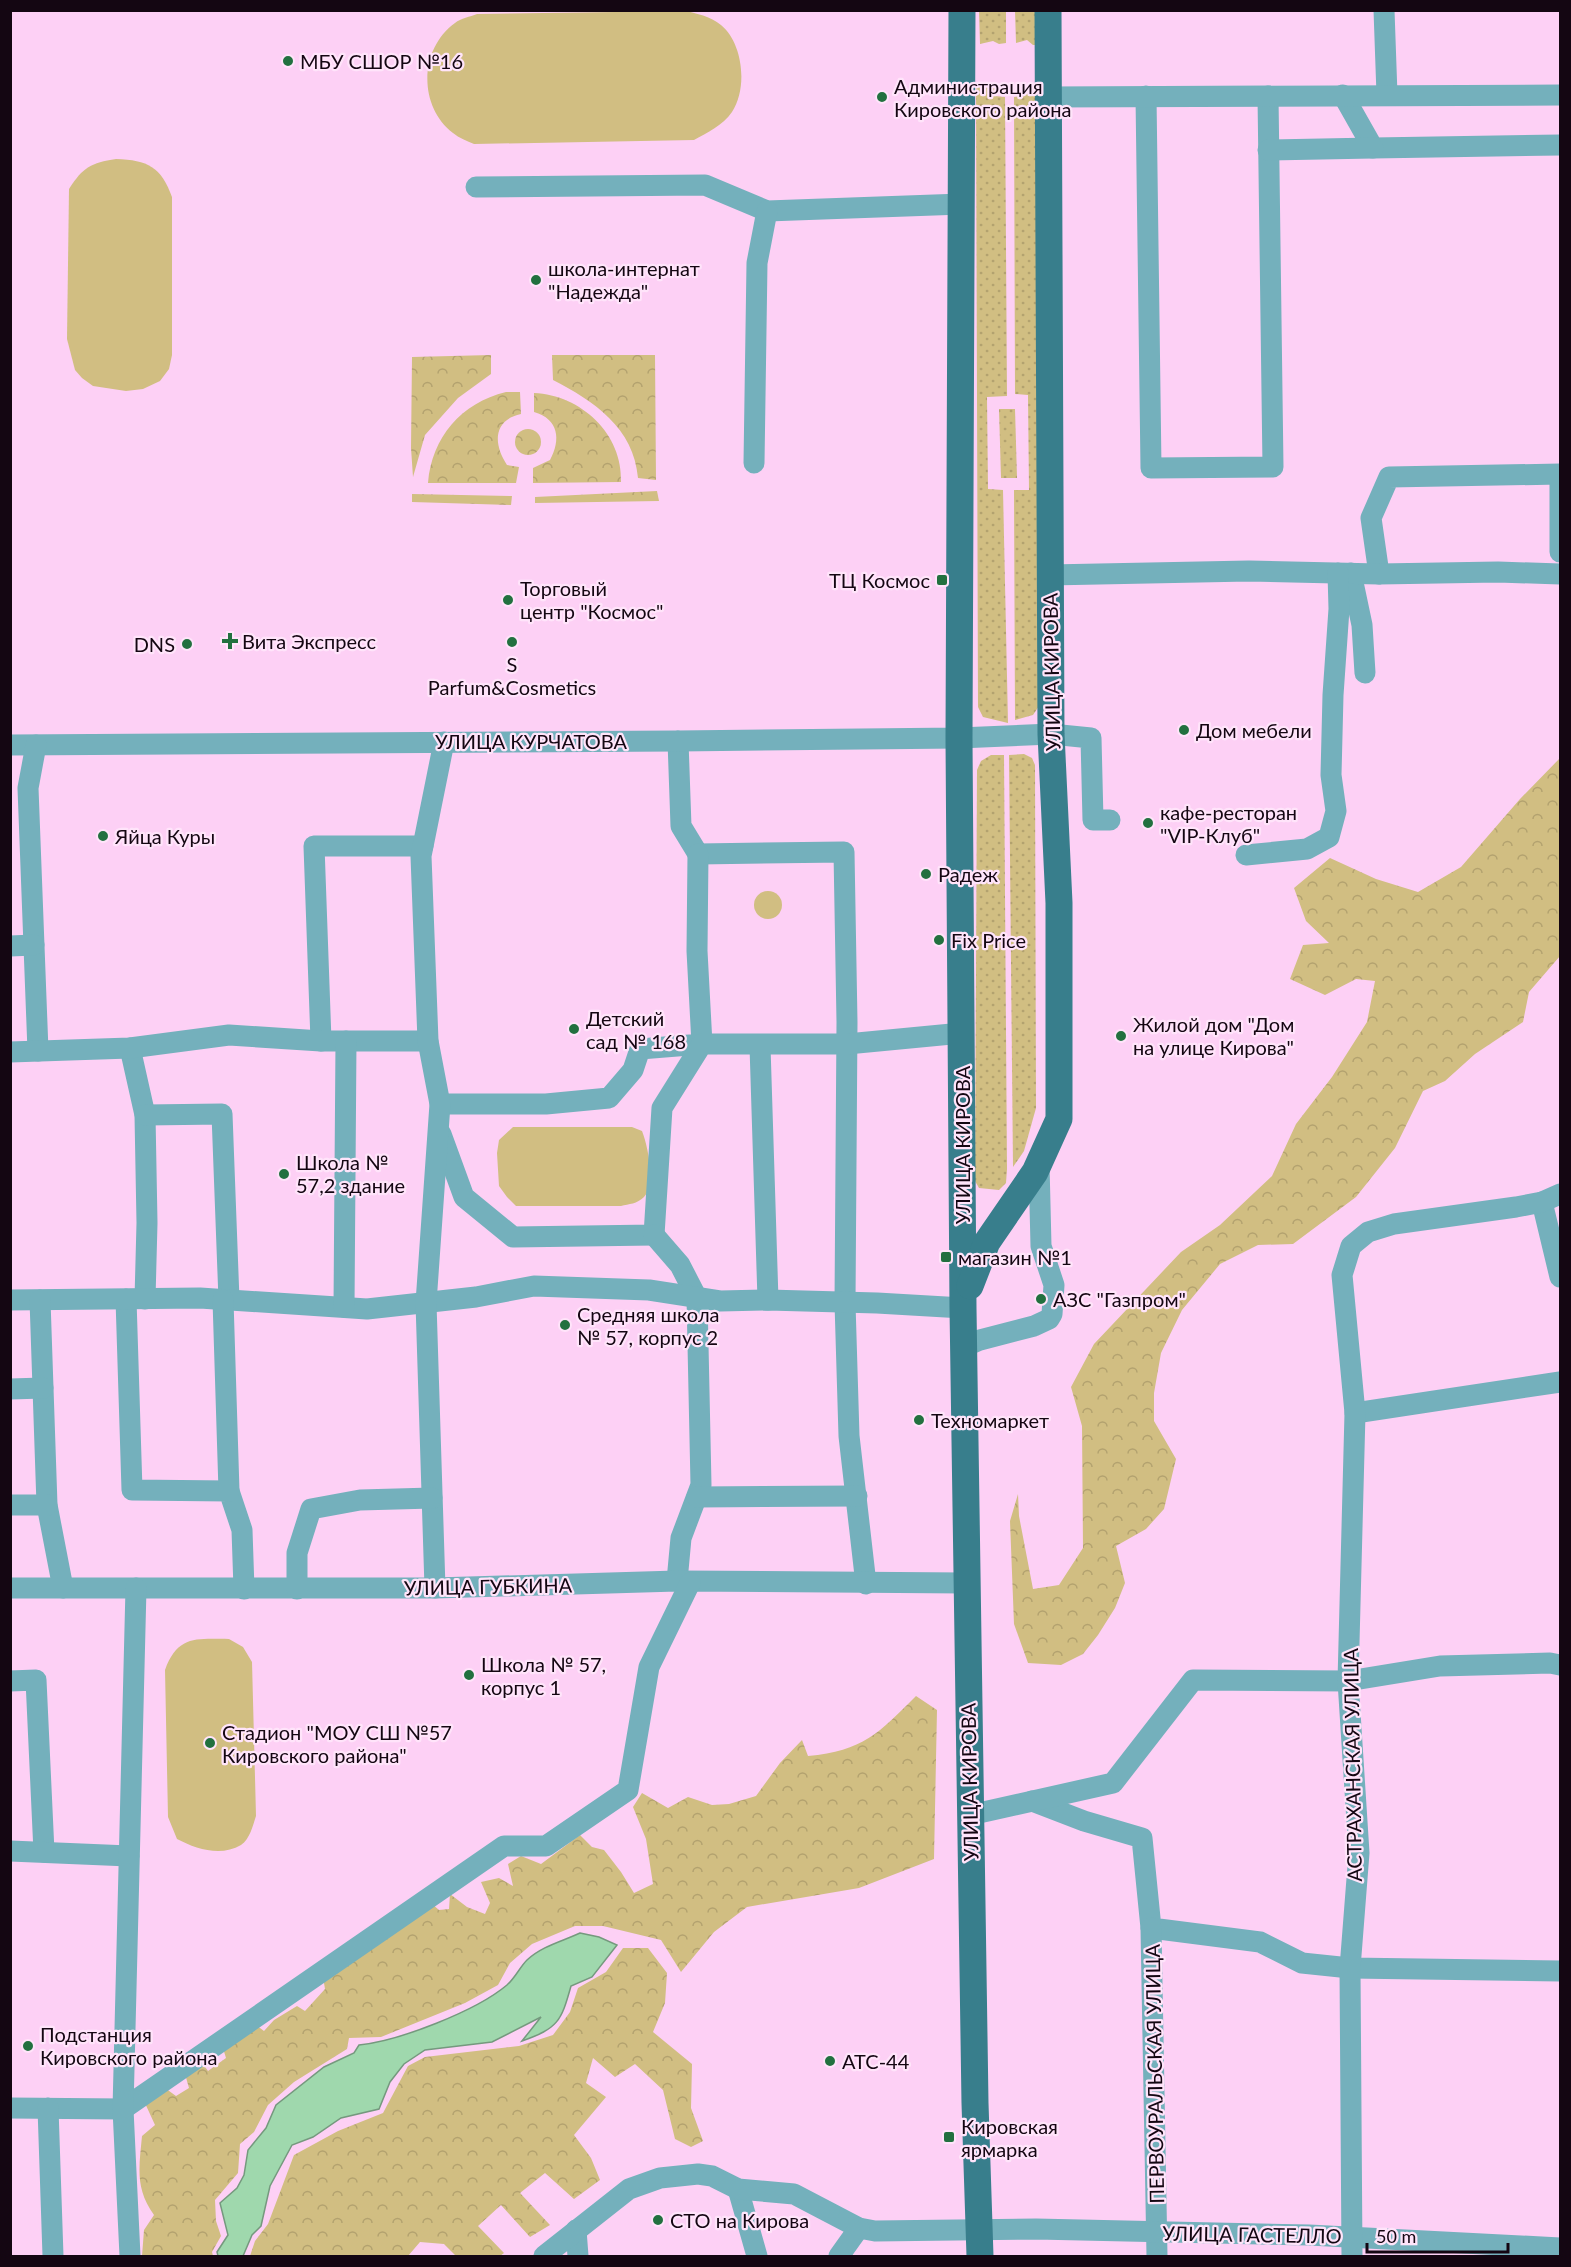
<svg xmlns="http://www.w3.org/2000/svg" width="1571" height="2267" font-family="Lato,sans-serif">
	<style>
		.grass { fill: url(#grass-dots) }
		.park { fill: url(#park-crowns) }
		.pitch { fill: #d1be82 }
		.water { fill: #9fd8ad; stroke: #75997e; stroke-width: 1.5 }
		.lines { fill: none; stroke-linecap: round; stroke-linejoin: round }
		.minor { stroke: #74b0bc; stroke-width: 21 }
		.major { stroke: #387e8c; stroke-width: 27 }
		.poi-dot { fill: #22703f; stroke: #ffe4fa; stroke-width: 2 }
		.labels { text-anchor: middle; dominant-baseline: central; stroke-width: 4.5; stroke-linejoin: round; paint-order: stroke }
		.poi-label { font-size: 20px; fill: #140612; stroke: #ffe4fa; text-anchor: start }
		.street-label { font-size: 20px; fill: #140612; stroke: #ffe4fa }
	</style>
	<defs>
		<pattern id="grass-dots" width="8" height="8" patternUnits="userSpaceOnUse" patternTransform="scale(1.5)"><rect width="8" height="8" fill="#d1be82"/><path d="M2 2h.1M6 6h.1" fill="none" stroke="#b3a26f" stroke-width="1.8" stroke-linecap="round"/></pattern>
		<pattern id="park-crowns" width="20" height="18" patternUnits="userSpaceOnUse" patternTransform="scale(1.5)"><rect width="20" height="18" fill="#d1be82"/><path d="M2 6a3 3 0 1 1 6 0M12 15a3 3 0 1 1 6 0" fill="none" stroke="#b3a26f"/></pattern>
	</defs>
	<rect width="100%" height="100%" fill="#fdd0f5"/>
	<!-- grass -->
	<g class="grass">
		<polygon points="979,11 1006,11 1006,43 999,44 993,41 980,44"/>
		<polygon points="1015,11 1041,11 1041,45 1033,45 1027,40 1016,43"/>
		<polygon points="1019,85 1042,85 1039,706 1033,715 1015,720 1014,490 1029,490 1028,395 1015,394 1014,97 1019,96"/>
		<polygon points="976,87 995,88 995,96 1005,97 1007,396 987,397 988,489 1003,490 1008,723 983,717 978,707"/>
		<polygon points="999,409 1015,409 1017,478 1001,478"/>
		<polygon points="1024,754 1032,758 1035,765 1036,1108 1024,1151 1013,1167 1009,755"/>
		<polygon points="991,755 1004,755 1007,1169 1006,1183 999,1190 979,1188 975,1181 977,770 981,761"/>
	</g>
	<!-- park -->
	<g class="park">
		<polygon points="491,355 491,374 458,398 425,435 413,477 411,448 412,357"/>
		<path d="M 552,355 L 655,355 L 656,480 L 638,478 C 634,428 594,401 553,380 Z"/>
		<path d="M 506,392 L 520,392 L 521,414 C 493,420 493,444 507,465 L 519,467 L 516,483 L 428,483 C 432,437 461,403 506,392 Z"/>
		<path d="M 534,393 C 581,395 623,434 621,482 L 533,483 L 533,468 L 550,460 C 561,440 559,419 534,412 Z"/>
		<circle cx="528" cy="442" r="13"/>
		<polygon points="657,491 659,501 535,503 535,497"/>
		<polygon points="412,494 512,496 511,505 412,502"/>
		<polygon points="1560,758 1560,956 1529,992 1523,1022 1475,1054 1445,1081 1423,1091 1395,1148 1356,1197 1293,1244 1258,1245 1220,1264 1182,1310 1161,1353 1154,1393 1154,1421 1176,1459 1164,1509 1146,1529 1116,1546 1125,1583 1115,1608 1098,1635 1083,1654 1061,1665 1028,1663 1014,1624 1010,1521 1018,1494 1019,1516 1033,1589 1059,1585 1083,1548 1082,1426 1071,1387 1094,1344 1181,1252 1220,1225 1272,1176 1296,1124 1332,1077 1367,1022 1375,981 1356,979 1325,995 1290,979 1303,945 1329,943 1306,921 1294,888 1330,858 1376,879 1418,892 1461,867 1520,799"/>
		<path d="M 916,1696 L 937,1710 L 934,1859 L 859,1888 L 747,1907 L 714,1932 L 681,1972 L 661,1940 L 603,1926 L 575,1926 L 532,1944 L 510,1963 L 498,1985 L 465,2003 L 381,2037 L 349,2038 L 347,2049 L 294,2082 L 268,2105 L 254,2132 L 240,2144 L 238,2173 L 215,2200 L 216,2221 L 221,2236 L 212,2252 L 213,2256 L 142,2256 L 144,2230 L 154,2215 C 135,2188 139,2168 142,2136 L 155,2125 L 144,2101 L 165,2088 L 176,2096 L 189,2088 L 185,2074 L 203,2064 L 208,2071 L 226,2058 L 222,2045 L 256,2025 L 264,2031 L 274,2020 L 297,2006 L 305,2011 L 325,1989 L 323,1977 L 432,1904 L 439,1910 L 449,1909 L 450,1894 L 467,1907 L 485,1914 L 490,1903 L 481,1882 L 499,1878 L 513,1886 L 508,1864 L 521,1856 L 541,1864 L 580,1835 L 592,1847 L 604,1850 L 621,1872 L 634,1893 L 653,1884 L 646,1839 L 633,1807 L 642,1793 L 668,1808 L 688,1797 L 712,1805 L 729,1804 L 756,1796 L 780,1763 L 802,1740 L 808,1756 C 863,1751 879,1733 916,1696 Z"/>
		<polygon points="623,1948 648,1948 667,1973 665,2003 653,2032 692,2064 691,2108 703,2141 691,2147 675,2139 663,2090 635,2064 615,2077 593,2058 586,2083 606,2097 574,2135 591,2158 600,2180 574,2199 545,2173 520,2193 550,2225 530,2237 501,2205 478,2226 504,2253 500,2256 456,2256 444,2244 420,2242 408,2256 250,2256 255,2241 268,2224 294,2155 338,2131 383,2113 408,2066 425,2057 519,2046 553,2035 570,2012 578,1988 606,1972"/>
	</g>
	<!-- pitch -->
	<g class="pitch">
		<path d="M 686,11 C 698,14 710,16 721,25 C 743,43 748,88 732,112 C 723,125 707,133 694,140 L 474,144 C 467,141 459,138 453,133 C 418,106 419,49 455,23 C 461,18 470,17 477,14 Z"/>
		<path d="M 116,159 C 148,160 161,167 172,197 L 172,355 L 169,369 L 160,381 L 143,389 L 126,391 L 93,386 L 82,378 L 75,370 L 67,339 L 69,189 C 83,167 91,163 116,159 Z"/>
		<circle cx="768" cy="905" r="14"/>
		<path d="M 513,1127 L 632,1127 L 642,1131 C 648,1146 656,1185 644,1197 C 637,1204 629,1204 621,1206 L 516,1206 L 507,1197 L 499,1186 L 497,1153 L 499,1140 Z"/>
		<path d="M 229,1639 L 243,1647 L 252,1662 L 256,1816 C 253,1825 250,1839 241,1845 C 221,1857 196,1849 177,1839 L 168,1817 L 165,1670 C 178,1635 196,1639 229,1639 Z"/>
	</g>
	<!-- water -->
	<path class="water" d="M 580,1933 L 599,1937 L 617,1945 L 592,1977 L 571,1986 C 561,2022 558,2028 522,2041 L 541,2017 L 492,2042 L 425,2050 L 404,2064 L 390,2082 L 379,2109 L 341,2118 L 313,2137 L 292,2145 L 270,2186 L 261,2226 L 252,2235 L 243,2256 L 218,2256 L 217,2252 L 228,2235 L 220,2203 L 237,2188 L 244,2175 L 248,2150 L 266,2128 L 276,2105 L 324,2067 L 354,2053 L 359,2045 C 399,2041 476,2011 507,1985 C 515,1978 520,1967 527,1960 C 542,1946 563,1941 580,1933 Z"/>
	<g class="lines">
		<!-- minor -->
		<g class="minor">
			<polyline points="1384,10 1387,95"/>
			<polyline points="1343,95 1373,148 1560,145"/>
			<polyline points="1146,96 1151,468 1273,467 1268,96"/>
			<polyline points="1048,97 1560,95"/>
			<polyline points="1268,150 1373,148"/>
			<polyline points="476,187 705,185 767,211 962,204"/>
			<polyline points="754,463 757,263 767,211"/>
			<polyline points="1351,573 1362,625 1365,673"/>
			<polyline points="1379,574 1371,518 1389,477 1560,474 1560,552"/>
			<polyline points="1049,575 1249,571 1379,574 1498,572 1560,574"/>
			<polyline points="678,741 681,826 698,854 844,852 847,1022 845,1303 849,1436 866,1584"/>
			<polyline points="10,745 678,741 959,738 1051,734 1091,738 1093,820 1110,820"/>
			<polyline points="36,745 28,788 38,1051"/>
			<polyline points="1246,855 1307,849 1329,837 1336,811 1331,775 1333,695 1339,609 1338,573"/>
			<polyline points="10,946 34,945"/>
			<polyline points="321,1041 314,846 423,846"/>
			<polyline points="760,1046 768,1300"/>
			<polyline points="130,1048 145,1115 147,1223 145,1299"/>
			<polyline points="10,1052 130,1048 229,1035 321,1041 428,1041"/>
			<polyline points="440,1104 546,1104 609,1098 633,1070 640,1049 702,1044 697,951 698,854"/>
			<polyline points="145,1115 222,1114 229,1300"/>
			<polyline points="441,1134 464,1197 513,1237 654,1235 662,1108 702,1044 847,1044 962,1033"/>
			<polyline points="1542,1202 1560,1277"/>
			<polyline points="654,1235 680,1265 697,1298 701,1485 681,1538 677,1581"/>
			<polyline points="126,1299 132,1490 229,1491 242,1530 244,1589"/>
			<polyline points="10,1300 200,1298 367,1309 476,1297 534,1286 649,1290 720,1301 768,1300 877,1303 963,1308"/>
			<polyline points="40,1300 47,1505 63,1588"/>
			<polyline points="223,1300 229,1491"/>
			<polyline points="344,1307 346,1041"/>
			<polyline points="964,1347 980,1340 1034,1326 1049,1319 1052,1314 1054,1285 1041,1246 1039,1164"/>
			<polyline points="10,1389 43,1388"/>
			<polyline points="1355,1413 1560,1382"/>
			<polyline points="697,1497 857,1496"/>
			<polyline points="10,1505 47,1505"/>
			<polyline points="10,1588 435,1588 677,1581 965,1583"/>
			<polyline points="435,1588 426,1303 440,1104 428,1041 421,856 444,742"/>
			<polyline points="297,1589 297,1553 311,1509 360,1500 432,1498"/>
			<polyline points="10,1681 36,1680 44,1852"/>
			<polyline points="1032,1801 1084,1821 1142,1838 1151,1928 1260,1942 1302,1963 1350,1968 1560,1971"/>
			<polyline points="970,1815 1113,1783 1193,1680 1348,1681 1440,1666 1550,1663 1560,1665"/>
			<polyline points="10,1851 129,1856"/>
			<polyline points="1151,1928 1157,2256"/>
			<polyline points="10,2108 123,2109 504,1846 546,1846 628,1790 649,1667 690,1583"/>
			<polyline points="48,2108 53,2256"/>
			<polyline points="738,2189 757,2256"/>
			<polyline points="576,2230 578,2256"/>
			<polyline points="130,2256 123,2109 136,1588"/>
			<polyline points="544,2256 629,2189 660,2178 698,2174 712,2176 738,2189 794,2194 859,2228 875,2231 1036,2229 1309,2235 1560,2248"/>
			<polyline points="839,2256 859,2228"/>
			<polyline points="1352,2256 1350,1968 1359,1853 1348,1681 1355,1413 1342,1275 1351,1246 1368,1232 1394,1224 1516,1207 1542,1202 1560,1194"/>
		</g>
		<!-- major -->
		<g class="major">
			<polyline points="962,10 959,738 963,1308 975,2103 980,2256"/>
			<polyline points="970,1286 987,1242 1035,1172 1059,1119 1059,903 1051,734 1048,10"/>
		</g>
	</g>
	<!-- markers -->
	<g class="poi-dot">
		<circle cx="288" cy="61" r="6"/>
		<circle cx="882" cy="97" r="6"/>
		<circle cx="536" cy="280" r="6"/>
		<rect x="936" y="574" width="12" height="12" rx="3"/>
		<circle cx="508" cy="600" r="6"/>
		<path d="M227 632h6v6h6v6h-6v6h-6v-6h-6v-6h6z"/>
		<circle cx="512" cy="642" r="6"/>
		<circle cx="187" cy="644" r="6"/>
		<circle cx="1184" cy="730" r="6"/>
		<circle cx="1148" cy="823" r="6"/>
		<circle cx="103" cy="836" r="6"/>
		<circle cx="926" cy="874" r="6"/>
		<circle cx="939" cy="940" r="6"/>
		<circle cx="574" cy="1029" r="6"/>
		<circle cx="1121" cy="1036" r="6"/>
		<circle cx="284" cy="1174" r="6"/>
		<rect x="940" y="1251" width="12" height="12" rx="3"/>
		<circle cx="1041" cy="1299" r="6"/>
		<circle cx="565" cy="1325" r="6"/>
		<circle cx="919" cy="1420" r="6"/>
		<circle cx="469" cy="1675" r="6"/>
		<circle cx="210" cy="1743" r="6"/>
		<circle cx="28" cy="2046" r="6"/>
		<circle cx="830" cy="2061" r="6"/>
		<rect x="943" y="2131" width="12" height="12" rx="3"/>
		<circle cx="658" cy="2220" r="6"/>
	</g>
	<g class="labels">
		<!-- poi labels -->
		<g class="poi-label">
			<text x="300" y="61">МБУ СШОР №16</text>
			<text x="894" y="86">Администрация<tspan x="894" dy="23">Кировского района</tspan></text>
			<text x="548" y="268">школа-интернат<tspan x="548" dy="23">"Надежда"</tspan></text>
			<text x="930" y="580" text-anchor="end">ТЦ Космос</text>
			<text x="520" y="588">Торговый<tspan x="520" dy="23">центр "Космос"</tspan></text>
			<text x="242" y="641">Вита Экспресс</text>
			<text x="175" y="644" text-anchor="end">DNS</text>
			<text x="512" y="664" text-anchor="middle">S<tspan x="512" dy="23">Parfum&amp;Cosmetics</tspan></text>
			<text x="1196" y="730">Дом мебели</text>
			<text x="1160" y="812">кафе-ресторан<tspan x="1160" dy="23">"VIP-Клуб"</tspan></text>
			<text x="115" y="836">Яйца Куры</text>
			<text x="938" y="874">Радеж</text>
			<text x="951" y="940">Fix Price</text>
			<text x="586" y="1018">Детский<tspan x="586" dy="23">сад № 168</tspan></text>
			<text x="1133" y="1024">Жилой дом "Дом<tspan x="1133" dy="23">на улице Кирова"</tspan></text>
			<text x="296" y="1162">Школа №<tspan x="296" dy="23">57,2 здание</tspan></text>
			<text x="958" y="1257">магазин №1</text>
			<text x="1053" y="1299">АЗС "Газпром"</text>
			<text x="577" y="1314">Средняя школа<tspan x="577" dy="23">№ 57, корпус 2</tspan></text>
			<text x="931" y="1420">Техномаркет</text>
			<text x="481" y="1664">Школа № 57,<tspan x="481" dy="23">корпус 1</tspan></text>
			<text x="222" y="1732">Стадион "МОУ СШ №57<tspan x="222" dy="23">Кировского района"</tspan></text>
			<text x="40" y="2034">Подстанция<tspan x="40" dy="23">Кировского района</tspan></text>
			<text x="842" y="2061">АТС-44</text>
			<text x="961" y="2126">Кировская<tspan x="961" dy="23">ярмарка</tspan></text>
			<text x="670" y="2220">СТО на Кирова</text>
		</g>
		<!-- street labels -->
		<g class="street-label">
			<text transform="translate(1051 672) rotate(-91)">УЛИЦА КИРОВА</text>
			<text x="531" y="741">УЛИЦА КУРЧАТОВА</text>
			<text transform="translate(962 1145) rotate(-90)">УЛИЦА КИРОВА</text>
			<text transform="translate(488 1586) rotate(-1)">УЛИЦА ГУБКИНА</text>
			<text transform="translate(1352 1765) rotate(-91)">АСТРАХАНСКАЯ УЛИЦА</text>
			<text transform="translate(969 1782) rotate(-91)">УЛИЦА КИРОВА</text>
			<text transform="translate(1154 2074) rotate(-91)">ПЕРВОУРАЛЬСКАЯ УЛИЦА</text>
			<text transform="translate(1252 2234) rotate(1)">УЛИЦА ГАСТЕЛЛО</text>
		</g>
	</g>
	<!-- border -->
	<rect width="1571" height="2267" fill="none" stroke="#140612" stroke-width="24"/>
	<!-- scale -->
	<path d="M1367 2243v9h141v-9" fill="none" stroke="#140612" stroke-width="3"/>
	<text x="1376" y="2243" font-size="18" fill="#140612" stroke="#ffe4fa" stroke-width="4.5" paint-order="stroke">50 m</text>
</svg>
